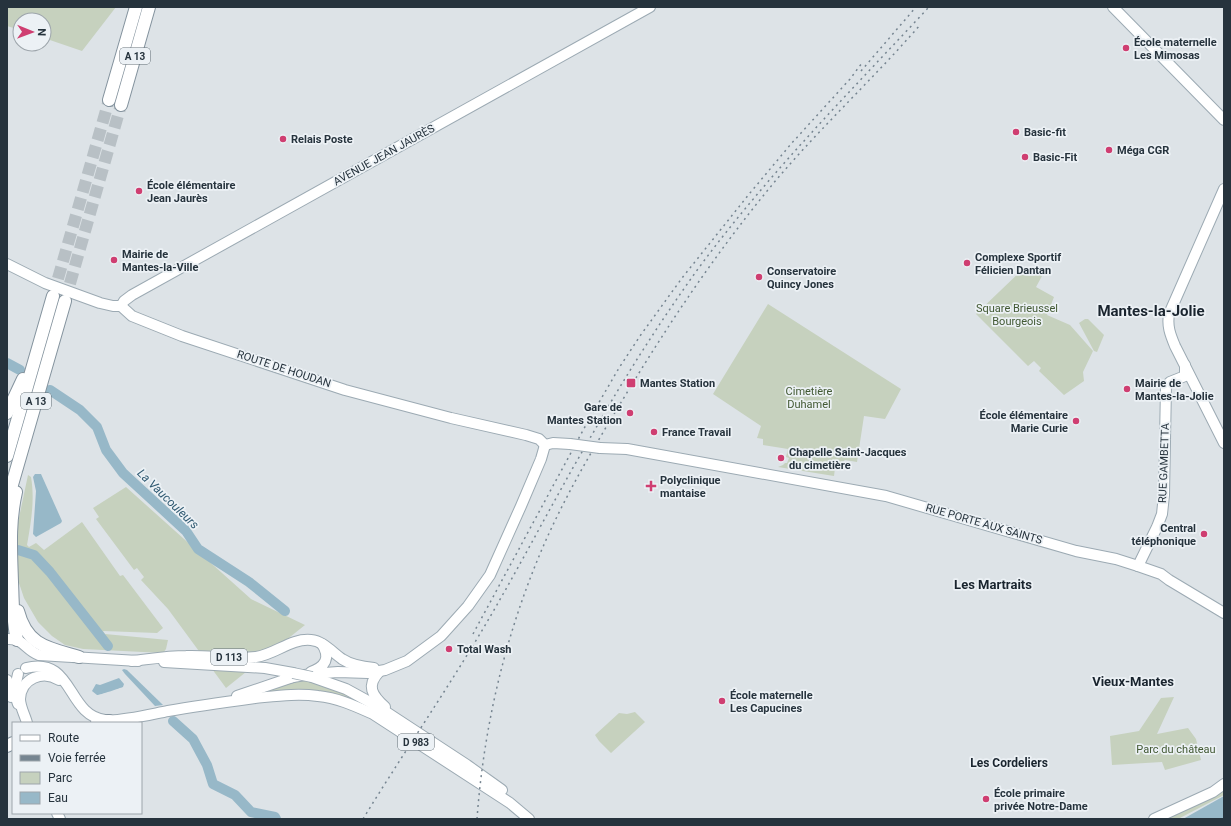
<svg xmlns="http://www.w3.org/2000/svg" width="1231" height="826" font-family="Roboto,sans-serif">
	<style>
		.green { fill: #c6d1be }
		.water { fill: #97b8c8 }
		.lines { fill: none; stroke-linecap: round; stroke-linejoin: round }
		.river { stroke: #97b8c8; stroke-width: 10 }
		.highway-tunnel { stroke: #b8c0c5; stroke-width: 12; stroke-dasharray: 12 6; stroke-linecap: butt }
		.major-casing { stroke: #9caab3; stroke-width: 12 }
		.highway-casing { stroke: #84939e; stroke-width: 14 }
		.major { stroke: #fff; stroke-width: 10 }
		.highway { stroke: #fff; stroke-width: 12 }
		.rail { stroke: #768591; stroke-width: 1.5; stroke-dasharray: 2 4; stroke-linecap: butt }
		.major-bridge-casing { stroke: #9caab3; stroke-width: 12; stroke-linecap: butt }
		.major-bridge { stroke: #fff; stroke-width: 10 }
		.poi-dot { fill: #cf3e71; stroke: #ecf1f5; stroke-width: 1.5 }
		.labels { text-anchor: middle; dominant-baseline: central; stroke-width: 3.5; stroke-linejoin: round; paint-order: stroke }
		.shield { fill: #ecf1f5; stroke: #616c74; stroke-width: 1 }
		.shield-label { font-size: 10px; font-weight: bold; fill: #26333d }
		.poi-label { font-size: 11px; font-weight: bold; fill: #26333d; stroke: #ecf1f5; text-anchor: start }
		.street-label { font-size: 11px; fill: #26333d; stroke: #ecf1f5 }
		.park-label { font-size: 11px; fill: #425933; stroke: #ecf1f5 }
		.water-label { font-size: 12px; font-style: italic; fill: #305a72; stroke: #ecf1f5 }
		.neighbourhood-label { font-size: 12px; font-weight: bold; fill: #19242e; stroke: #ecf1f5 }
		.quarter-label { font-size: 13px; font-weight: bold; fill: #19242e; stroke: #ecf1f5 }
		.district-label { font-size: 15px; font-weight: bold; fill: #19242e; stroke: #ecf1f5 }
	</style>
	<rect width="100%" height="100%" fill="#dde3e7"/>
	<!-- green -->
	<g class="green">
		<polygon points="7,7 116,7 82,51 44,38 44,20 20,20 20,30 7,26"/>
		<polygon points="1025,267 1042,276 1036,287 1054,297 1047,315 1070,325 1093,351 1083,372 1084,381 1064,395 1039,371 1041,368 1034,361 1028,366 976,314"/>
		<polygon points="768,304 901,389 885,419 864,416 857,462 845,460 835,468 834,476 778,467 783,465 785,463 787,463 789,458 786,457 788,449 763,445 763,439 757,438 761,426 713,394"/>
		<polygon points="1085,319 1088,319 1104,335 1097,352 1094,351 1079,323"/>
		<path d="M 28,475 L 31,477 C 35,500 31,522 27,545 L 29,547 L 36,543 L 44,550 L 82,522 L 120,576 L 123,575 L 163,628 L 157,633 L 103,631 L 105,634 L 168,640 L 166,649 L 163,653 L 83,649 L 65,645 L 52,636 L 38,622 L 24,598 L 18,580 L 16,563 L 16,532 Z"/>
		<polygon points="126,487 251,599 305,625 226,688 168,609 141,580 144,577 137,568 134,570 96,519 99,517 93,508"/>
		<polygon points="305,680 348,695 366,705 349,699 263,694 263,692 289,682"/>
		<polygon points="1174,697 1157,734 1188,728 1196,739 1201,760 1165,770 1162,762 1112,765 1110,736 1139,731 1161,698"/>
		<polygon points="635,712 645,722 611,753 599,741 595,735 619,713 627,714"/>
		<polygon points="1224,788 1224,795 1178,819 1164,819"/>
	</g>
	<!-- water -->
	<g class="water">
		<polygon points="35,474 41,474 62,521 61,523 36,537 33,534 36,491 33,477"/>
		<polygon points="124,669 127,670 163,705 155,706 125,674 122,670"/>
		<path d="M 119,678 L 124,684 L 123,687 C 120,688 100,695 97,695 L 92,691 L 96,684 L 100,685 Z"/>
		<polygon points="1224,796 1224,819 1183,819"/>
	</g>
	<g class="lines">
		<!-- river -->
		<g class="river">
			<polyline points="7,363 20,370"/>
			<polyline points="50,390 80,410 97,427 106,450 123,473 186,531 198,549 249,582 285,611"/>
			<polyline points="18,550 34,555 50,572 108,646"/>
			<polyline points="173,721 193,739 207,765 213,784 235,795 251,812 275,817 276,819"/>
		</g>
		<!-- highway-tunnel -->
		<g class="highway-tunnel">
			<polyline points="53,296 109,100"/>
			<polyline points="65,301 121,105"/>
		</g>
		<defs>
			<g id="major">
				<polyline points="1113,7 1224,120"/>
				<path d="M 1224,189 L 1169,314 C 1167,326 1170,334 1175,346 L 1224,443"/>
				<polyline points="7,264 45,283 100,303 113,306 121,306 132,316 182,336 345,390 451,418 526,435 539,439 545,445"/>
				<polyline points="121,306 124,301 132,295 650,7"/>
				<polyline points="545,445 553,443 570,444"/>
				<polyline points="600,448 627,449 886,496 1076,551 1116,559 1138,566 1161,574 1169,580 1224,613"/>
				<polyline points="1138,566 1157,527 1162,514 1164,495 1166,386 1170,382 1185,376 1185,365"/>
				<path d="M 7,639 C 24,638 25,650 39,655 L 138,661"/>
				<path d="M 132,661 C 150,659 168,656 186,656 C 209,655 233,660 256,657 C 276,654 291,638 311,640 C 323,641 332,652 342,659 C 351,665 363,667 374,668"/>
				<polyline points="164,662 265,668 293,673"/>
				<path d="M 26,668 C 74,656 66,715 105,720 C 120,722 152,714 168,711 C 197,706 226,702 255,698 C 276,696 297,693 318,696 C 338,698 355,706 373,714 L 510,803 L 529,819"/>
				<path d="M 311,672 C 325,667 331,658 322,644"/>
				<path d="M 379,672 C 366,686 372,695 385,707"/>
				<polyline points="312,677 346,689 377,706 467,765 502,790"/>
				<polyline points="287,678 311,674 338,672 368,673 385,670 407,661 441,636 468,606 490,575 521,506 541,459 545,445"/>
				<polyline points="7,680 11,697"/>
				<polyline points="237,696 293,677"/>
				<polyline points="18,704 14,692 18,674"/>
				<path d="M 27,723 C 25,715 20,707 20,699 C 21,678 43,670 59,680"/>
				<polyline points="57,813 60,819"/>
				<polyline points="1154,819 1213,792 1224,784"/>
			</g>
			<g id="highway">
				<polyline points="109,100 136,7"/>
				<polyline points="121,105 149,7"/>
				<polyline points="7,413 23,379"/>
				<polyline points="7,456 53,296"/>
				<path d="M 16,492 C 9,523 11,550 12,582 C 13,602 12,619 17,640"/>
				<polyline points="7,502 65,301"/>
				<path d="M 18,611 C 27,646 48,648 79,657"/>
				<polyline points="97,723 109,721"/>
				<polyline points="7,746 13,743"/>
			</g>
		</defs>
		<!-- major casing -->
		<use href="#major" class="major-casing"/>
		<!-- highway casing -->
		<use href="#highway" class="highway-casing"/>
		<!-- major -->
		<use href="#major" class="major"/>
		<!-- highway -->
		<use href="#highway" class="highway"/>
		<!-- rail -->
		<g class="rail">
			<polyline points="861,71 916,7"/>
			<polyline points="473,634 587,423 619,368 640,336 682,278 750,193 791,144 850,79 862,63"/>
			<path d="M 363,819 C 407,747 456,677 498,603 C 530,547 560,489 593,433 C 624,378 658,325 695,273 C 766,176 848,94 929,7"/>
			<path d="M 477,819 C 484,723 507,628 546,540 C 572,482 606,427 639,373 C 681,305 726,240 777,179 C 822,126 874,78 920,25"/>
		</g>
		<defs>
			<g id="major-bridge">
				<polyline points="570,444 600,448"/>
				<polyline points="293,673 312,677"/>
			</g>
		</defs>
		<!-- major-bridge casing -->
		<use href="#major-bridge" class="major-bridge-casing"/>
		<!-- major-bridge -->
		<use href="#major-bridge" class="major-bridge"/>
	</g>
	<!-- markers -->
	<g class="poi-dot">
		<circle cx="1126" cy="48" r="4"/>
		<circle cx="1016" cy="132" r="4"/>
		<circle cx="283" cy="139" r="4"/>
		<circle cx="1109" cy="150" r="4"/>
		<circle cx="1025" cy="157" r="4"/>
		<circle cx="139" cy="191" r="4"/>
		<circle cx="114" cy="260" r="4"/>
		<circle cx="967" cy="263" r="4"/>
		<circle cx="759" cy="277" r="4"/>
		<rect x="626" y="378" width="10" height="10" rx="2"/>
		<circle cx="1127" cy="389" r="4"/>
		<circle cx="630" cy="413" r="4"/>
		<circle cx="1076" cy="421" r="4"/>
		<circle cx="654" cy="432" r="4"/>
		<circle cx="781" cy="458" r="4"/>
		<path d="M649 480h4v4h4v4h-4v4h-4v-4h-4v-4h4z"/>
		<circle cx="1204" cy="534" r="4"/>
		<circle cx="449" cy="649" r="4"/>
		<circle cx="722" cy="701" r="4"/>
		<circle cx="986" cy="799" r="4"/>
	</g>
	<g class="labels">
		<!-- shield labels -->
		<g class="shield">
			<rect x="120" y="48" width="30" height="16" rx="3"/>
			<rect x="21" y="393" width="30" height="16" rx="3"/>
			<rect x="211" y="649" width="36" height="16" rx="3"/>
			<rect x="398" y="734" width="36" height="16" rx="3"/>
		</g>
		<g class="shield-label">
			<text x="135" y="56">A 13</text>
			<text x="36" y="401">A 13</text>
			<text x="229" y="657">D 113</text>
			<text x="416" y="742">D 983</text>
		</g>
		<!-- poi labels -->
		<g class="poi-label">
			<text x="1134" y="42">École maternelle<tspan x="1134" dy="13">Les Mimosas</tspan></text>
			<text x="1024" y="132">Basic-fit</text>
			<text x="291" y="139">Relais Poste</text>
			<text x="1117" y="150">Méga CGR</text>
			<text x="1033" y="157">Basic-Fit</text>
			<text x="147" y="185">École élémentaire<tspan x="147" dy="13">Jean Jaurès</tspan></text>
			<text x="122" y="254">Mairie de<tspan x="122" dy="13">Mantes-la-Ville</tspan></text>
			<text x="975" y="257">Complexe Sportif<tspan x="975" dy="13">Félicien Dantan</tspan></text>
			<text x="767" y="271">Conservatoire<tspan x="767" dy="13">Quincy Jones</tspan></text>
			<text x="640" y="383">Mantes Station</text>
			<text x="1135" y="383">Mairie de<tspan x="1135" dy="13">Mantes-la-Jolie</tspan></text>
			<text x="622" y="407" text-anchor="end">Gare de<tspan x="622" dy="13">Mantes Station</tspan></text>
			<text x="1068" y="415" text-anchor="end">École élémentaire<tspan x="1068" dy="13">Marie Curie</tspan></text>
			<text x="662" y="432">France Travail</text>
			<text x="789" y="452">Chapelle Saint-Jacques<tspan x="789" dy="13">du cimetière</tspan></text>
			<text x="660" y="480">Polyclinique<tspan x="660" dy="13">mantaise</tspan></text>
			<text x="1196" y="528" text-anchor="end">Central<tspan x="1196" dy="13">téléphonique</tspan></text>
			<text x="457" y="649">Total Wash</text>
			<text x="730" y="695">École maternelle<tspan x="730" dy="13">Les Capucines</tspan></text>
			<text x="994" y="793">École primaire<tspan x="994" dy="13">privée Notre-Dame</tspan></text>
		</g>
		<!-- street labels -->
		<g class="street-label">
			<text transform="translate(384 155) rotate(-29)">AVENUE JEAN JAURÈS</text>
			<text transform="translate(284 369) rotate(18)">ROUTE DE HOUDAN</text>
			<text transform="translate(1164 463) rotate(-88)">RUE GAMBETTA</text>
			<text transform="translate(984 524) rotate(16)">RUE PORTE AUX SAINTS</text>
		</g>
		<!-- park labels -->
		<g class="park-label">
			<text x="1017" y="308">Square Brieussel<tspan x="1017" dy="13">Bourgeois</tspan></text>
			<text x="809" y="391">Cimetière<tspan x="809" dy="13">Duhamel</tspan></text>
			<text x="1176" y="749">Parc du château</text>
		</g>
		<!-- water labels -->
		<g class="water-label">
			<text transform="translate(168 499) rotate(44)">La Vaucouleurs</text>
		</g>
		<!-- neighbourhood labels -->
		<g class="neighbourhood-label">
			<text x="1009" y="763">Les Cordeliers</text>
		</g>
		<!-- quarter labels -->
		<g class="quarter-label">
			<text x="993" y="584">Les Martraits</text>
			<text x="1133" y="681">Vieux-Mantes</text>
		</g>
		<!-- district labels -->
		<g class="district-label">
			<text x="1151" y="311">Mantes-la-Jolie</text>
		</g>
	</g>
	<!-- border -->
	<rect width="1231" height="826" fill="none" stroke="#26333d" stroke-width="16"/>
	<!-- legend -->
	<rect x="12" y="722" width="130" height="92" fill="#ecf1f5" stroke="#9da5ab"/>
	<rect x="20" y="735" width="20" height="6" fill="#ffffff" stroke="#9da5ab"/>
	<text x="48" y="742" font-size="12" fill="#26333d">Route</text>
	<rect x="20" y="755" width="20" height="6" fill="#768591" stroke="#9da5ab"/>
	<text x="48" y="762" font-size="12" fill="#26333d">Voie ferrée</text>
	<rect x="20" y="772" width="20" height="12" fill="#c6d1be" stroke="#9da5ab"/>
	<text x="48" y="782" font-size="12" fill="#26333d">Parc</text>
	<rect x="20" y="792" width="20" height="12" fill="#97b8c8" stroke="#9da5ab"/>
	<text x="48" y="802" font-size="12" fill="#26333d">Eau</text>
	<!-- north arrow -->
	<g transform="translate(32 32) rotate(91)"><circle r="19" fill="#ecf1f5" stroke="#9da5ab"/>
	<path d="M0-3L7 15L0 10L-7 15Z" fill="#cf3e71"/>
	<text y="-6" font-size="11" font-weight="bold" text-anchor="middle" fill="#26333d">N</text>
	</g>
</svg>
